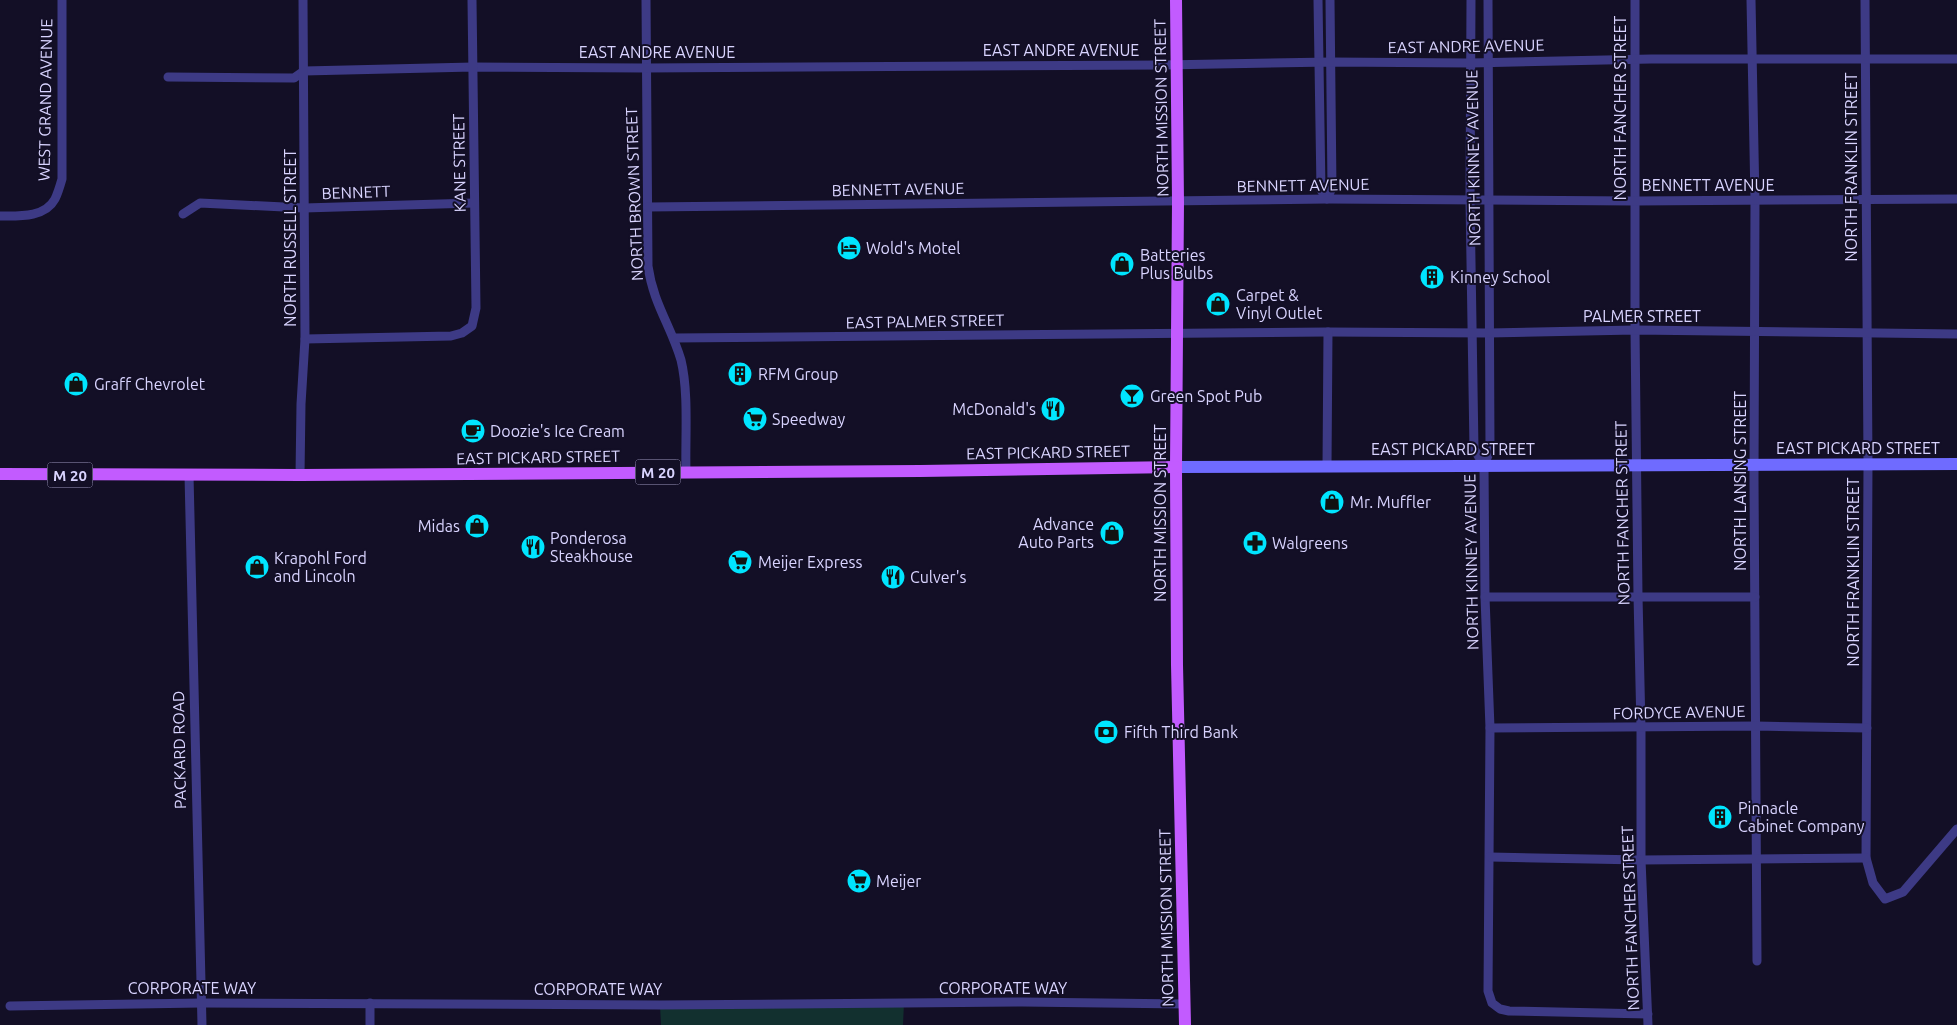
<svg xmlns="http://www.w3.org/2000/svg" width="1957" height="1025" font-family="Ubuntu,sans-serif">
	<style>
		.green { fill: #12302f }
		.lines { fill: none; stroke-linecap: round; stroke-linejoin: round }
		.street { stroke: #3d3a85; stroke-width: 9 }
		.secondary { stroke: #6f6bff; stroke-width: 12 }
		.primary { stroke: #c25bff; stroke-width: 12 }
		.labels { text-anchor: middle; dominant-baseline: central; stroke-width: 4; stroke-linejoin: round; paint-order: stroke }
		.shield { fill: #130f26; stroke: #9e99be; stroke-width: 1 }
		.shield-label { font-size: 15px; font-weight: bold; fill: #d9d4ff }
		.street-label { font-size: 16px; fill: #d9d4ff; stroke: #130f26 }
		.poi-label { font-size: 16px; fill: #d9d4ff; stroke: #130f26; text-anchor: start }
	</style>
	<rect width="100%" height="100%" fill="#130f26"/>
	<!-- green -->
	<polygon class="green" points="904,1003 903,1025 661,1025 660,1005"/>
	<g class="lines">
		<!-- street -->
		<g class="street">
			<path d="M 646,0 L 648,266 C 653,303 671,326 681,360 C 689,393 685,438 686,472"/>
			<polyline points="1318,0 1321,190 1327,199 1332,188 1330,0"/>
			<polyline points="1471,0 1470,200 1474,449 1484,465"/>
			<polyline points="1488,0 1490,451 1484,465 1485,597 1490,728 1488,991 1492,1003 1500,1009 1509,1011 1648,1014"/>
			<polyline points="1635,0 1635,330 1638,596 1641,728 1641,860 1648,1025"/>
			<polyline points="1751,0 1755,200 1754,478 1757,961"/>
			<polyline points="1865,0 1868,464 1866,858 1873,883 1885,899 1903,892 1957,829"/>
			<polyline points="168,77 294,78 304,71 473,67 645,68 1163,65 1331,62 1471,63 1651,59 1957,59"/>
			<polyline points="648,207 1327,199 1635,201 1957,199"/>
			<polyline points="183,214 200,203 304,208 474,203"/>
			<path d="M 0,216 C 18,216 45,218 55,199 C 58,193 60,186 62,179 L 62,0"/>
			<polyline points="674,338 1328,332 1489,333 1635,330 1957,334"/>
			<polyline points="305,339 451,336 462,333 472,326 476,308 472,0"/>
			<polyline points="1327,466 1328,332"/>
			<polyline points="189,475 202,1025"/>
			<polyline points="300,475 301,404 305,339 303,0"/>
			<polyline points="1485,597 1755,597"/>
			<polyline points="1490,728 1756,726 1867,728"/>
			<polyline points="1490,857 1641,860 1866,858"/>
			<polyline points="10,1006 201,1003 660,1005 1022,1002 1185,1004"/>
			<polyline points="370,1025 370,1003"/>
		</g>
		<!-- secondary -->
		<polyline class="secondary" points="1176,467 1957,464"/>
		<!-- primary -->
		<g class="primary">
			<polyline points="1176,0 1178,202 1176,467 1177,665 1185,1025"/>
			<polyline points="0,474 300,475 920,471 1176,467"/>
		</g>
	</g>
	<!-- icons -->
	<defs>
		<symbol id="hotel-disc" viewBox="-11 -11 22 22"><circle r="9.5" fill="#00e5ff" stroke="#130f26"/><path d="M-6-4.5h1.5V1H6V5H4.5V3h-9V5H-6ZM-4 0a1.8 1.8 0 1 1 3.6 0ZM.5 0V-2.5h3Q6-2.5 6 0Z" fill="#111"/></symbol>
		<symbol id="shop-disc" viewBox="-11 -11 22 22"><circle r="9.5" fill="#00e5ff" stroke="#130f26"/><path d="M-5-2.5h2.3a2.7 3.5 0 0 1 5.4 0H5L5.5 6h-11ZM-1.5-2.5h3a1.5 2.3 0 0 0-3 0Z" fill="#111"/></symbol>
		<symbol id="building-disc" viewBox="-11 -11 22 22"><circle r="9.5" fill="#00e5ff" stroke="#130f26"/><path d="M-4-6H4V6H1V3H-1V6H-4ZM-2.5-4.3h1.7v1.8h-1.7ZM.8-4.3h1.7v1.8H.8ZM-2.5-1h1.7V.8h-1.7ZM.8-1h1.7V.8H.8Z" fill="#111"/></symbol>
		<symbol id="bar-disc" viewBox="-11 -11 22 22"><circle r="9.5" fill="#00e5ff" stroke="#130f26"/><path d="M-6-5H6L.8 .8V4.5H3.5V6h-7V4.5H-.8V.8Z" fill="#111"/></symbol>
		<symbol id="restaurant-disc" viewBox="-11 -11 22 22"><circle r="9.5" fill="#00e5ff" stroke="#130f26"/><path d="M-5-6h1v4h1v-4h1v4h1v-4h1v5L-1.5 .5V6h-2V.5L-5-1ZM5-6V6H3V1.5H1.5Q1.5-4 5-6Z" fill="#111"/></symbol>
		<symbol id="supermarket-disc" viewBox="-11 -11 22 22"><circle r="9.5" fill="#00e5ff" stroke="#130f26"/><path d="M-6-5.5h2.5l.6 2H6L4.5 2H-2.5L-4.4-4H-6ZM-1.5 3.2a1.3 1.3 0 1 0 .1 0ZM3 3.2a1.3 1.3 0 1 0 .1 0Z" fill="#111"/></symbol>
		<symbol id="cafe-disc" viewBox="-11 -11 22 22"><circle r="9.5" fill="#00e5ff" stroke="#130f26"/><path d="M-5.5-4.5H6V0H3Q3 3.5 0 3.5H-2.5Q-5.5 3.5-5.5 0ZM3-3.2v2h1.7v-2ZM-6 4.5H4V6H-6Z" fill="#111"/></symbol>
		<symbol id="pharmacy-disc" viewBox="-11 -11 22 22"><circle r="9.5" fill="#00e5ff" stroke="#130f26"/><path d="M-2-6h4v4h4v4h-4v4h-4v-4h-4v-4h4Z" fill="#111"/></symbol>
		<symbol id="bank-disc" viewBox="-11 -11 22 22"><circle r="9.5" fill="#00e5ff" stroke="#130f26"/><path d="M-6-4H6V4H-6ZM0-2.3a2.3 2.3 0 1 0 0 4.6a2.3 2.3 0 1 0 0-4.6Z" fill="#111"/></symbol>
	</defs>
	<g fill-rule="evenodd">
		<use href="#hotel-disc" x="835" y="234" width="28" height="28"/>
		<use href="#shop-disc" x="1108" y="250" width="28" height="28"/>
		<use href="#building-disc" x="1418" y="263" width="28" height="28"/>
		<use href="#shop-disc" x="1204" y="290" width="28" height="28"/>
		<use href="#building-disc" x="726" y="360" width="28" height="28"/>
		<use href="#shop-disc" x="62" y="370" width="28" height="28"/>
		<use href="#bar-disc" x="1118" y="382" width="28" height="28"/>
		<use href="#restaurant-disc" x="1039" y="395" width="28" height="28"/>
		<use href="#supermarket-disc" x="741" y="405" width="28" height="28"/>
		<use href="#cafe-disc" x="459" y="417" width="28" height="28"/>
		<use href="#shop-disc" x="1318" y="488" width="28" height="28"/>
		<use href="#shop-disc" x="463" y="512" width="28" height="28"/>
		<use href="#shop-disc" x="1098" y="519" width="28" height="28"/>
		<use href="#pharmacy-disc" x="1241" y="529" width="28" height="28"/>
		<use href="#restaurant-disc" x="519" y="533" width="28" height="28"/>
		<use href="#supermarket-disc" x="726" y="548" width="28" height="28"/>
		<use href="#shop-disc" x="243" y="553" width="28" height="28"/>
		<use href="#restaurant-disc" x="879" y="563" width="28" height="28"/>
		<use href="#bank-disc" x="1092" y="718" width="28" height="28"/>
		<use href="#building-disc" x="1706" y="803" width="28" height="28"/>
		<use href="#supermarket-disc" x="845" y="867" width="28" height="28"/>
	</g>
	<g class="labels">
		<!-- shield labels -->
		<g class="shield">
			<rect x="635.5" y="459.5" width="45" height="25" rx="4"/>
			<rect x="47.5" y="462.5" width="45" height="25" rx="4"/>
		</g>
		<g class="shield-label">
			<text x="658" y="472">M 20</text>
			<text x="70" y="475">M 20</text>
		</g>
		<!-- street labels -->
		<g class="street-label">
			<text transform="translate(1466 46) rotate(-1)">EAST ANDRE AVENUE</text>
			<text x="1061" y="50">EAST ANDRE AVENUE</text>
			<text x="657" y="52">EAST ANDRE AVENUE</text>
			<text transform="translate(45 100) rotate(-89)">WEST GRAND AVENUE</text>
			<text transform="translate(1161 108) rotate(-91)">NORTH MISSION STREET</text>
			<text transform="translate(1620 108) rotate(-90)">NORTH FANCHER STREET</text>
			<text transform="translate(1473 158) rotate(-91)">NORTH KINNEY AVENUE</text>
			<text transform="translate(459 163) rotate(-91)">KANE STREET</text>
			<text transform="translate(1851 167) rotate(-90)">NORTH FRANKLIN STREET</text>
			<text transform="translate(1303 185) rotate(-1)">BENNETT AVENUE</text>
			<text x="1708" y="185">BENNETT AVENUE</text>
			<text transform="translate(898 189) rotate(-1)">BENNETT AVENUE</text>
			<text transform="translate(356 192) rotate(-2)">BENNETT</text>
			<text transform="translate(634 194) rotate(-92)">NORTH BROWN STREET</text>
			<text transform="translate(290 238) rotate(-90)">NORTH RUSSELL STREET</text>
			<text x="1642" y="316">PALMER STREET</text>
			<text transform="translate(925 321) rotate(-1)">EAST PALMER STREET</text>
			<text x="1858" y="448">EAST PICKARD STREET</text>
			<text x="1453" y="449">EAST PICKARD STREET</text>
			<text transform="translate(1048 452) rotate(-1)">EAST PICKARD STREET</text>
			<text transform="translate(538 457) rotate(-1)">EAST PICKARD STREET</text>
			<text transform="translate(1740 481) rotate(-90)">NORTH LANSING STREET</text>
			<text transform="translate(1160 513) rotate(-90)">NORTH MISSION STREET</text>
			<text transform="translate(1622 513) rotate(-91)">NORTH FANCHER STREET</text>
			<text transform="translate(1471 562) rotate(-91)">NORTH KINNEY AVENUE</text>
			<text transform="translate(1853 572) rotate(-90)">NORTH FRANKLIN STREET</text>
			<text transform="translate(1679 712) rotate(-1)">FORDYCE AVENUE</text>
			<text transform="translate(179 750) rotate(-91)">PACKARD ROAD</text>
			<text transform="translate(1166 918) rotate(-91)">NORTH MISSION STREET</text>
			<text transform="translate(1630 918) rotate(-92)">NORTH FANCHER STREET</text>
			<text x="192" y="988">CORPORATE WAY</text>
			<text x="1003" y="988">CORPORATE WAY</text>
			<text x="598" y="989">CORPORATE WAY</text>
		</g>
		<!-- poi labels -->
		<g class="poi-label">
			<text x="866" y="248">Wold's Motel</text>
			<text x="1140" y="255">Batteries<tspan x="1140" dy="18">Plus Bulbs</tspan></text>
			<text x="1450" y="277">Kinney School</text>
			<text x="1236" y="295">Carpet &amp;<tspan x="1236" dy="18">Vinyl Outlet</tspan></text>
			<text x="758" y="374">RFM Group</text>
			<text x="94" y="384">Graff Chevrolet</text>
			<text x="1150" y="396">Green Spot Pub</text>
			<text x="1036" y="409" text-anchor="end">McDonald's</text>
			<text x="772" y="419">Speedway</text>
			<text x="490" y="431">Doozie's Ice Cream</text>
			<text x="1350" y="502">Mr. Muffler</text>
			<text x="1094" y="524" text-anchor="end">Advance<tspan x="1094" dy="18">Auto Parts</tspan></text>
			<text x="460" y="526" text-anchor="end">Midas</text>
			<text x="550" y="538">Ponderosa<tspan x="550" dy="18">Steakhouse</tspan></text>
			<text x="1272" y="543">Walgreens</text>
			<text x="274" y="558">Krapohl Ford<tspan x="274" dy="18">and Lincoln</tspan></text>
			<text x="758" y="562">Meijer Express</text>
			<text x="910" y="577">Culver's</text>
			<text x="1124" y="732">Fifth Third Bank</text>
			<text x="1738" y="808">Pinnacle<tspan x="1738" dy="18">Cabinet Company</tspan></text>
			<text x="876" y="881">Meijer</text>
		</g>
	</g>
</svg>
